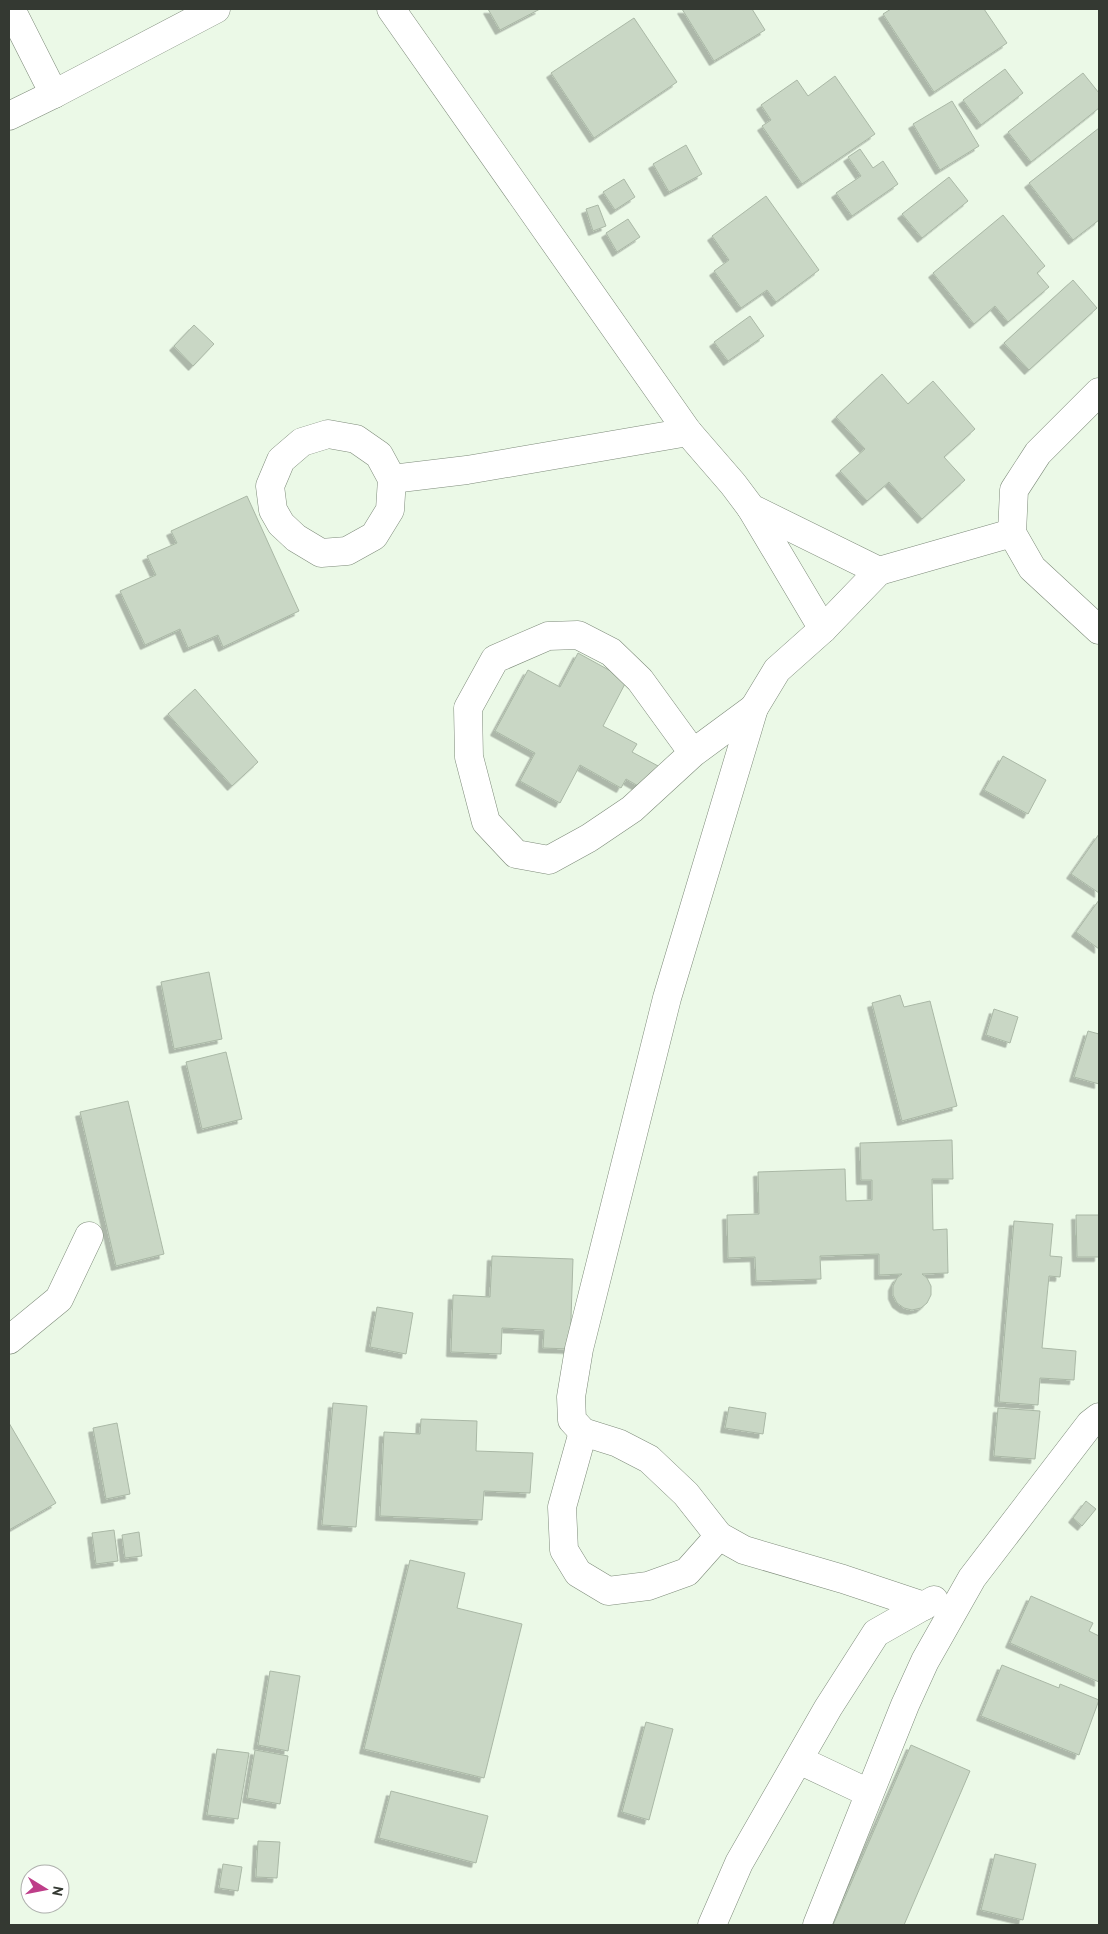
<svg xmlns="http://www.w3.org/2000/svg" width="1108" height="1934" font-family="'PT Sans',sans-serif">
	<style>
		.building { fill: #c9d7c5; stroke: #aab8a6; filter: url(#shadow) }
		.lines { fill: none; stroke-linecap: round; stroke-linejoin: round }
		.minor-casing { stroke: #7e8b7a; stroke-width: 29 }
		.minor { stroke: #fff; stroke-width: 28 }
	</style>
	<defs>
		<filter id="shadow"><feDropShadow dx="-4.5" dy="4.5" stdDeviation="0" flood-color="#0004"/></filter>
	</defs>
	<rect width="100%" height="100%" fill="#ebf9e7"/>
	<!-- building -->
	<g class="building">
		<polygon points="488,9 540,9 500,30"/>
		<polygon points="682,9 752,9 765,30 714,61"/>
		<polygon points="891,9 984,9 1007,43 934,92 883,14"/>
		<polygon points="634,18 677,82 594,138 551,73"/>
		<polygon points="1005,69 1023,93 981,125 963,100"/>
		<polygon points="1083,73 1099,93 1099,108 1031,162 1008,132"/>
		<polygon points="835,76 875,134 802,184 762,126 771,120 761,105 797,80 808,96"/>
		<polygon points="952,101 979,146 940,170 913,124"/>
		<polygon points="1099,128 1099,220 1073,240 1029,183"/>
		<polygon points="686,145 702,174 669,192 653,164"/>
		<polygon points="860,149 873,168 883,161 898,184 852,216 836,193 861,176 848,157"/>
		<polygon points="949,177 968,201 922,238 902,214"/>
		<polygon points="624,179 635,197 615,210 603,192"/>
		<polygon points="766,196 819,270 776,302 767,290 741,308 714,271 729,260 712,236"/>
		<polygon points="598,205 606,226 593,231 586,209"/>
		<polygon points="1003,215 1045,266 1037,273 1049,287 1008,322 995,306 974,324 933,273"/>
		<polygon points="628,219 640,237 617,252 606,233"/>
		<polygon points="1073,280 1097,308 1029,370 1004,343"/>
		<polygon points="750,316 764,336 728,361 714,342"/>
		<polygon points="194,325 214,344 193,366 174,346"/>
		<polygon points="882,374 908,404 933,381 975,429 944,457 965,480 922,519 889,482 867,501 840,471 865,449 836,417"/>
		<polygon points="247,496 299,611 223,647 218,635 188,648 180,629 145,645 120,591 156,575 147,556 177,543 171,531"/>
		<polygon points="578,653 627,680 603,726 637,744 632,752 660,767 647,791 626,779 621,788 580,765 560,803 520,781 535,753 495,731 528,670 560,687"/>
		<polygon points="195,689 258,762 232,786 168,714"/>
		<polygon points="1003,756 1046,780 1028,814 984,790"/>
		<polygon points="1099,834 1099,893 1071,874"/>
		<polygon points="1099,900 1099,949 1076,932"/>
		<polygon points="209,972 222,1039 174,1049 161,982"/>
		<polygon points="900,995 904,1007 930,1001 957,1106 902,1121 872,1003"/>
		<polygon points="994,1009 1018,1017 1010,1043 986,1035"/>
		<polygon points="1088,1031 1099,1034 1099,1084 1074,1077"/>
		<polygon points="226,1052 242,1119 202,1129 186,1062"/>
		<polygon points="128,1101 164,1254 116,1266 80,1112"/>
		<polygon points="952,1140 953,1179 932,1179 933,1230 947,1229 948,1273 922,1274 927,1278 931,1286 931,1295 927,1303 921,1308 912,1310 904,1308 897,1303 893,1295 893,1286 897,1278 902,1274 879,1275 879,1254 820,1256 821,1279 756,1281 755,1257 728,1258 727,1215 759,1214 758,1172 845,1169 846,1201 872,1200 872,1180 861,1180 860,1143"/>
		<polygon points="1076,1215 1099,1215 1099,1257 1077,1257"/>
		<polygon points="1014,1221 1053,1224 1050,1256 1062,1257 1060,1277 1049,1276 1042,1348 1076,1351 1074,1380 1040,1378 1038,1405 999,1402"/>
		<polygon points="492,1256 573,1259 570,1349 543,1348 544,1330 502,1328 501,1354 451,1352 453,1295 490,1297"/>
		<polygon points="377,1307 413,1313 406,1354 370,1347"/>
		<polygon points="333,1403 367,1406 356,1527 322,1525"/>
		<polygon points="729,1407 766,1413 763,1434 725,1428"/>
		<polygon points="998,1408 1040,1411 1035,1459 994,1456"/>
		<polygon points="421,1419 477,1421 476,1451 533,1453 530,1493 484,1491 482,1520 380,1516 384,1432 420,1434"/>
		<polygon points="9,1423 56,1503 9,1530"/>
		<polygon points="117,1423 130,1494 106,1499 93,1428"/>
		<polygon points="1086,1501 1096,1509 1082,1526 1073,1518"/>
		<polygon points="114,1530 118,1561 96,1564 92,1533"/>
		<polygon points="139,1532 142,1556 125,1558 122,1535"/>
		<polygon points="410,1560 465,1573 457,1608 522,1624 484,1778 364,1749"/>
		<polygon points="1031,1596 1093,1623 1089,1631 1099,1636 1099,1682 1010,1643"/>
		<polygon points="1002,1665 1059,1688 1060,1684 1099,1700 1079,1755 981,1716"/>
		<polygon points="270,1671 300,1676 288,1751 258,1745"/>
		<polygon points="646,1722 673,1729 649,1820 622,1812"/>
		<polygon points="911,1745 970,1771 904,1925 833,1925"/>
		<polygon points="217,1749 249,1753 238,1819 207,1815"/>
		<polygon points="255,1750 288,1756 280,1804 247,1798"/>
		<polygon points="391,1791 488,1816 476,1863 379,1838"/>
		<polygon points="258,1841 280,1842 277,1878 256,1877"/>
		<polygon points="995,1854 1036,1864 1023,1920 981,1910"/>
		<polygon points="223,1864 242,1867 238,1891 219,1888"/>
	</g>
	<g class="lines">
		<defs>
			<g id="minor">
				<polyline points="11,9 54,94"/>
				<polyline points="391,9 688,432 733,484 751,508 879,571 1012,533"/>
				<polyline points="9,116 54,94 216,9"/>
				<polyline points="1099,392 1038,453 1014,490 1012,533 1032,568 1099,630"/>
				<polygon points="328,434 356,439 379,455 392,479 390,510 374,536 347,551 321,553 296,538 281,524 273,510 270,486 281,460 302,442"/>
				<polyline points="392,479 467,470 688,432"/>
				<polyline points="751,508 823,629"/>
				<polyline points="879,571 823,629 777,670 754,708 667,998 579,1349 571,1397 572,1420 583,1432 618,1443 649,1459 686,1494 719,1536 744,1550 843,1579 924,1606"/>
				<polyline points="693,753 640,680 611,652 578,635 548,636 495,659 468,708 469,757 486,822 516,854 549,860 589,838 632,809 693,753 754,708"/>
				<polyline points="9,1340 59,1299 89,1236"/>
				<polyline points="583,1432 562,1507 564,1550 578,1573 608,1591 648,1586 687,1572 719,1536"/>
				<polyline points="799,1760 869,1793"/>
				<polyline points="712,1925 739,1863 828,1708 876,1633 934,1600"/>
				<polyline points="817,1925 905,1705 925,1661 972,1578 1090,1424 1099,1417"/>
			</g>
		</defs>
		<!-- minor casing -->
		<use href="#minor" class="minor-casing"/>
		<!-- minor -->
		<use href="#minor" class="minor"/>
	</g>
	<!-- border -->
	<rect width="1108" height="1934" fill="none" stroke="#343932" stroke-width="20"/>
	<!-- north arrow -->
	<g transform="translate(45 1889) rotate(100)"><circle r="24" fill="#ffffff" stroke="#aeb0ad"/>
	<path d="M0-4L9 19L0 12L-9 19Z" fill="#be3e89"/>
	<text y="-8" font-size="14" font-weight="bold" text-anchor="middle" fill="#343932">N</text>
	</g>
</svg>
